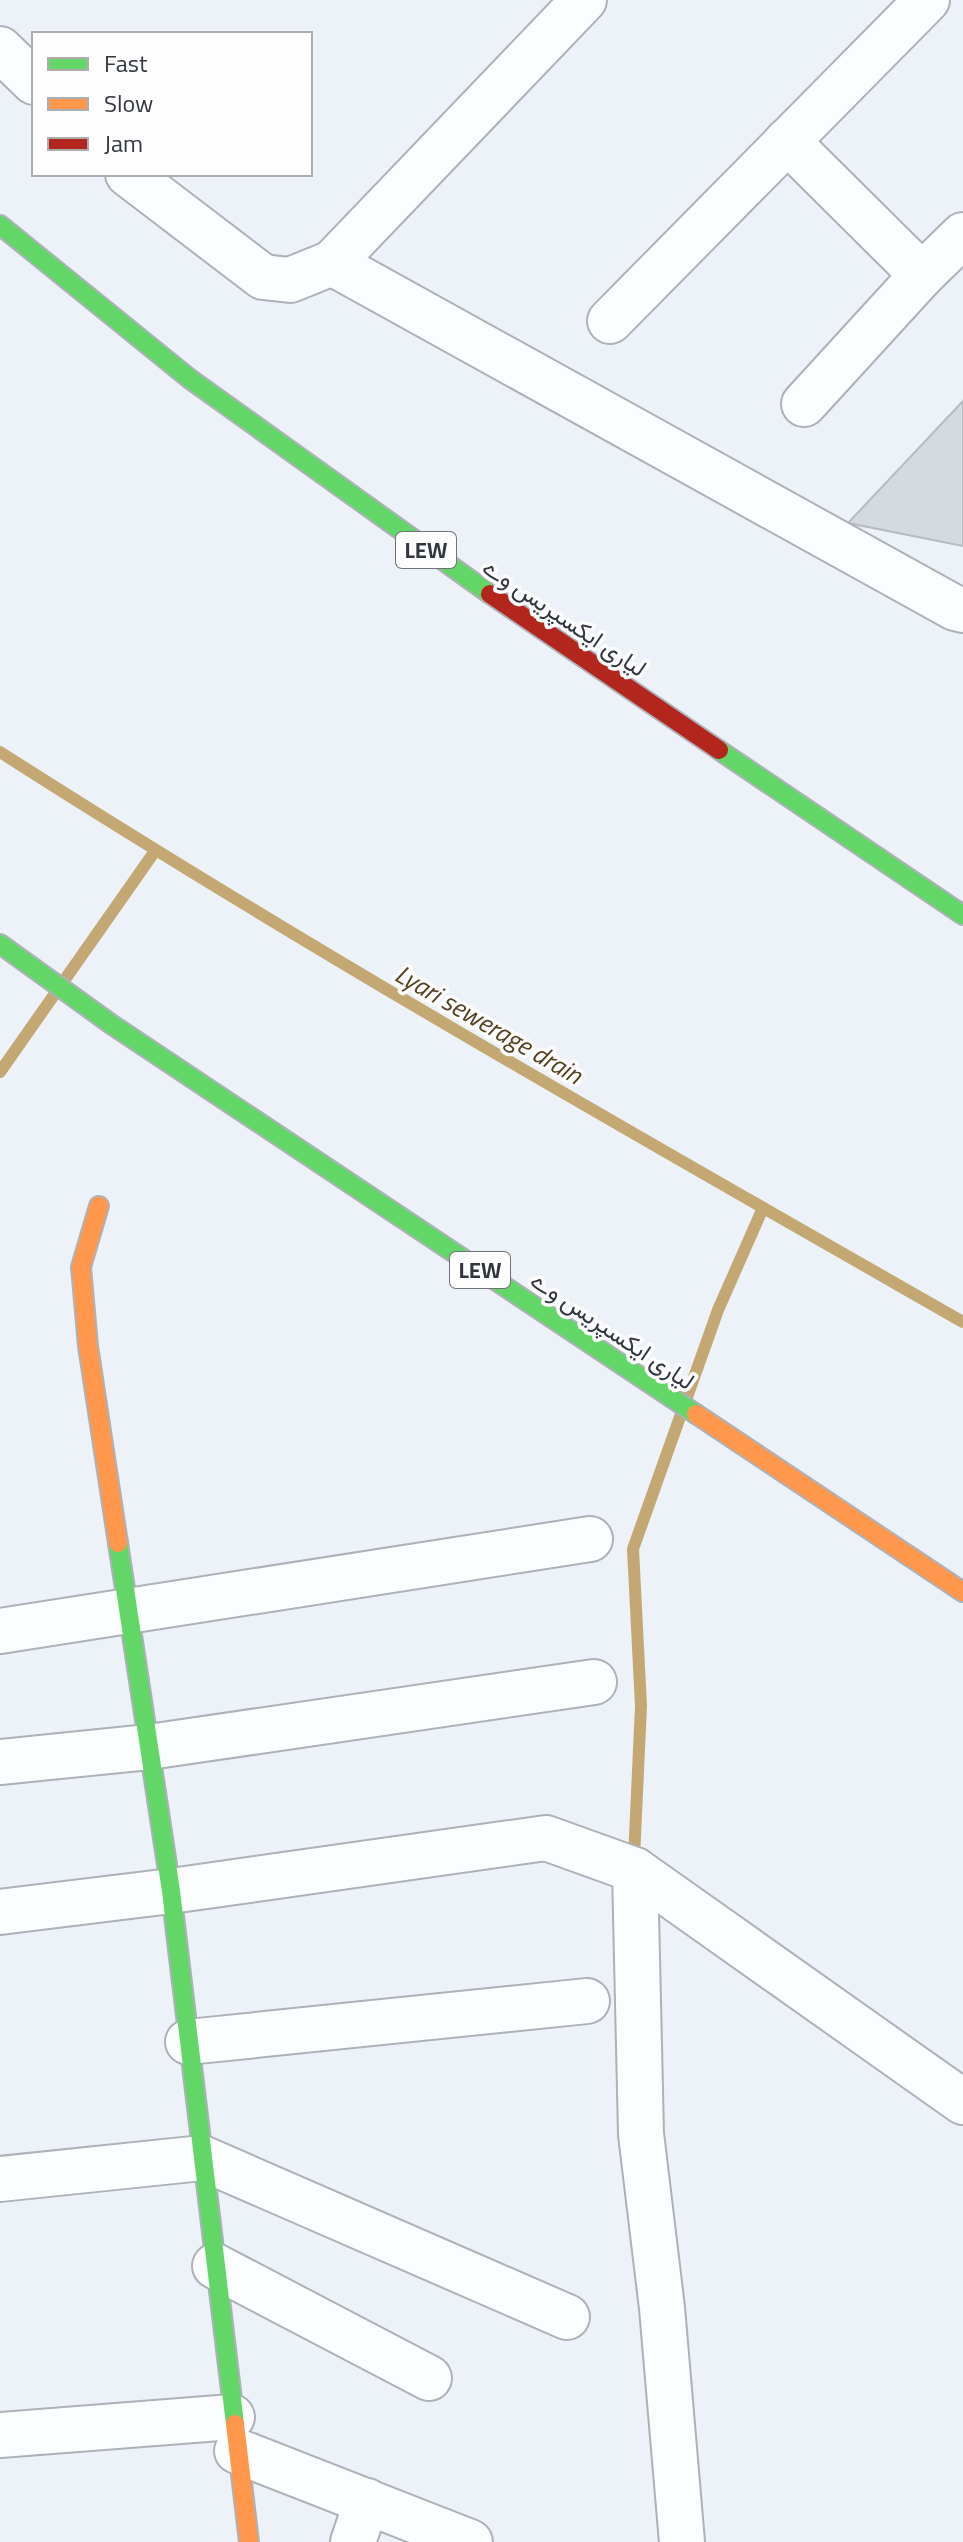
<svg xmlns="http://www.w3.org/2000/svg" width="963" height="2542" font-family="'Titillium Web',Vazirmatn,sans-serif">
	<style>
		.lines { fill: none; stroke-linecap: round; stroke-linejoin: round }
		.stream { stroke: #c4a873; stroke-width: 12 }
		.building { fill: #d5d9e0; stroke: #b7bbc2; stroke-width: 2 }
		.street-casing { stroke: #adb1b8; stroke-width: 48 }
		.fast-casing { stroke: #adb1b8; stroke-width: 22 }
		.slow-casing { stroke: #adb1b8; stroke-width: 22 }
		.jam-casing { stroke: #adb1b8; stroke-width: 22 }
		.street { stroke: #fcfdfe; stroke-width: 44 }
		.fast { stroke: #63d668; stroke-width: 18 }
		.slow { stroke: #ff974d; stroke-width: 18 }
		.jam { stroke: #b3261e; stroke-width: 18 }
		.labels { text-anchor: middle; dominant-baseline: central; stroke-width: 7; stroke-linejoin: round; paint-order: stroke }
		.shield { fill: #fdfdfd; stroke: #6f7278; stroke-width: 2 }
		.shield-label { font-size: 22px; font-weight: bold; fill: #32363f }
		.street-label { font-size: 24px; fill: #32363f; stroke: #fdfdfd }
		.water-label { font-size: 26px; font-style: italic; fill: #544120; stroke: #fdfdfd }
	</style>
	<rect width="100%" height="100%" fill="#edf1f8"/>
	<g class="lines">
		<!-- stream -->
		<g class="stream">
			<path d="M 0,752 C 314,953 639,1137 963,1322"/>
			<polyline points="0,1072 155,851"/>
			<polyline points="634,1858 641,1706 633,1549 718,1310 763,1208"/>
		</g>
	</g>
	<!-- building -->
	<polygon class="building" points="963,401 963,546 848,523"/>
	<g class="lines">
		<defs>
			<g id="street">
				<polyline points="584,0 332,263 955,608 963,610"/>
				<polyline points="0,49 34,82"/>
				<polyline points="787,141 922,275"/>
				<polyline points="128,174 263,277 290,280 332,263"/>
				<polyline points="610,321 927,0"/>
				<polyline points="804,404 922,275 963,235"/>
				<polyline points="0,1631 590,1539"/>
				<polyline points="0,1762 149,1747 594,1682"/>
				<polyline points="635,1870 641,2134 662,2308 682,2542"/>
				<polyline points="0,1912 171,1891 546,1838 635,1870 963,2102"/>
				<polyline points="188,2042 587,2001"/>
				<polyline points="0,2179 202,2158 567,2317"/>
				<polyline points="215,2266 429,2378"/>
				<polyline points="0,2435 232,2417"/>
				<polyline points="237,2451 470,2542"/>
				<polyline points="353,2542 367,2501"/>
			</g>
			<g id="fast">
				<polyline points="0,225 190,379 490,594"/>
				<polyline points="719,750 963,915"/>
				<polyline points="0,944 111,1024 696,1414"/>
				<polyline points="118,1543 171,1891 235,2424"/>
			</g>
			<g id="slow">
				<polyline points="99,1206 81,1267 88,1346 118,1543"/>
				<polyline points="696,1414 963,1592"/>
				<polyline points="235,2424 249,2542"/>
			</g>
			<polyline id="jam" points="490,594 719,750"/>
		</defs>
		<!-- street casing -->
		<use href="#street" class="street-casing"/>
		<!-- fast casing -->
		<use href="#fast" class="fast-casing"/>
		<!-- slow casing -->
		<use href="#slow" class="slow-casing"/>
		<!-- jam casing -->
		<use href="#jam" class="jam-casing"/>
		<!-- street -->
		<use href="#street" class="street"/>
		<!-- fast -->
		<use href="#fast" class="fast"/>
		<!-- slow -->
		<use href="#slow" class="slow"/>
		<!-- jam -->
		<use href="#jam" class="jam"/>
	</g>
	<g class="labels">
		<!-- shield labels -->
		<g class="shield">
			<rect x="396" y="532" width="60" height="36" rx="6"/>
			<rect x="450" y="1252" width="60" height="36" rx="6"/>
		</g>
		<g class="shield-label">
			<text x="426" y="550">LEW</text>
			<text x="480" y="1270">LEW</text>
		</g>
		<!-- street labels -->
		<g class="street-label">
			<text transform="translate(565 617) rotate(34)">لیاری ایکسپریس وے</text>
			<text transform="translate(613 1330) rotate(34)">لیاری ایکسپریس وے</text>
		</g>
		<!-- water labels -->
		<g class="water-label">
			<text transform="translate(489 1024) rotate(30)">Lyari sewerage drain</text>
		</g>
	</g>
	<!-- legend -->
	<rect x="32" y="32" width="280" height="144" fill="#fdfdfd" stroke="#acadb1" stroke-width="2"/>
	<rect x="48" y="58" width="40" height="12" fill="#63d668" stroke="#acadb1" stroke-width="2"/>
	<text x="104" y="72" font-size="24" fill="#32363f">Fast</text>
	<rect x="48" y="98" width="40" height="12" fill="#ff974d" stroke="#acadb1" stroke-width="2"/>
	<text x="104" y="112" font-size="24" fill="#32363f">Slow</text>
	<rect x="48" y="138" width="40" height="12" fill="#b3261e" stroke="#acadb1" stroke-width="2"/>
	<text x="104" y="152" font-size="24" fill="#32363f">Jam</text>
</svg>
